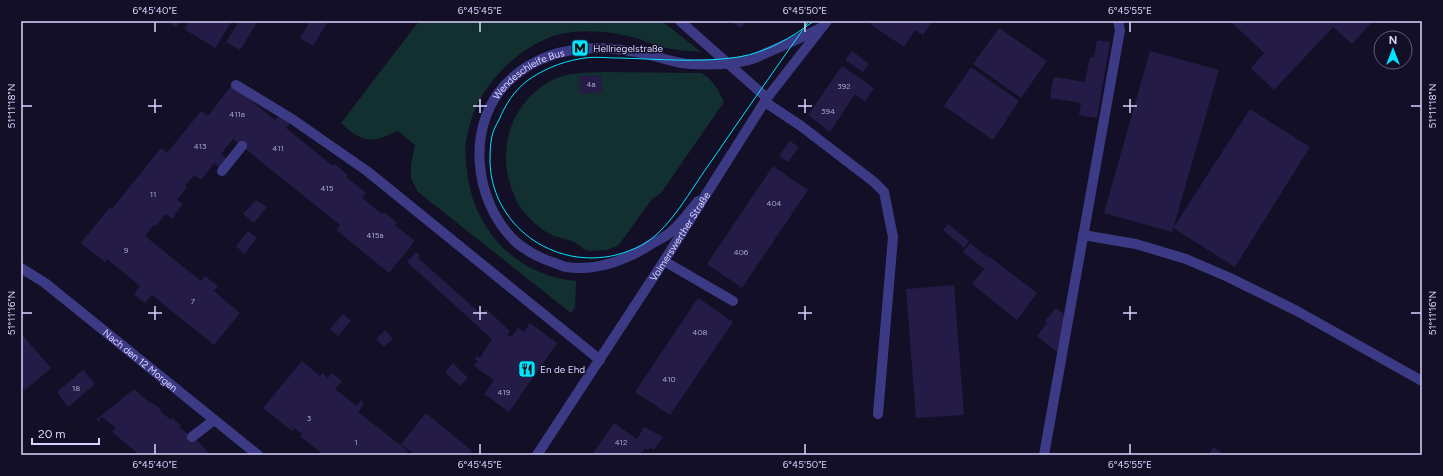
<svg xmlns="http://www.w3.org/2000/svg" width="1443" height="476" font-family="Figtree,sans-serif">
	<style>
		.green { fill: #12302f }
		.building { fill: #241b47 }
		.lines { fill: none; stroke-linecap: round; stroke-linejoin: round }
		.lane { stroke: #3d3a85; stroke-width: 10 }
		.street { stroke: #3d3a85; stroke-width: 10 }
		.tram { stroke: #00e5ff; stroke-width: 1 }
		.ticks { fill: none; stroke: #d9d4ff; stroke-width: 1.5 }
		.labels { text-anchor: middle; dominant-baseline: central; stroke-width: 3; stroke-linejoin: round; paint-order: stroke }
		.number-label { font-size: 8px; fill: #aca6d1 }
		.poi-label { font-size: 10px; fill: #d9d4ff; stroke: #130f26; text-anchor: start }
		.street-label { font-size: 10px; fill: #d9d4ff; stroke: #130f26 }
		.neatline { fill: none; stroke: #d9d4ff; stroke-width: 1.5 }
		.ticks-label { font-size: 10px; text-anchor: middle; fill: #d9d4ff }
	</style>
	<rect width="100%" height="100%" fill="#130f26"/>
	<!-- green -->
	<g class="green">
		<path d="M 419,21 L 662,21 L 701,52 C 689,51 677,50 665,48 C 656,46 648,42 639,39 C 612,31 580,28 553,36 C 537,42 521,52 509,63 C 487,83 472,108 467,137 C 464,148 466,160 467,171 C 473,229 516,276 576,281 L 575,307 L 571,313 L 418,192 L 411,178 L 411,164 L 415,145 L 398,131 C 372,143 363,144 341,123 Z"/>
		<path d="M 603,72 L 701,73 C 713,79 719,91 724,102 L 661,193 L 652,199 L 618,246 L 607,250 L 589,251 L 583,249 C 575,238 560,240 548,233 C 539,228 530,219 523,211 C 517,204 514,195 511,187 C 497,146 513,101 552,80 C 568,72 586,73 603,72 Z"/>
	</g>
	<!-- building -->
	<g class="building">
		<polygon points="166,21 180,21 176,27"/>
		<polygon points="189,21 232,21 215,48 184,29"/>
		<polygon points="239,21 258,21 240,50 226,42"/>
		<polygon points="310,21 328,21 313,46 300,38"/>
		<polygon points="730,21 746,21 741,28"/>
		<polygon points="873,21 931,21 932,22 923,35 915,30 904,47 870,24"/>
		<polygon points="1230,21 1373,21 1352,44 1333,27 1274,90 1251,68 1264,53"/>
		<polygon points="999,28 1047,61 1021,98 973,64"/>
		<polygon points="1097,40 1110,42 1097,118 1079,115 1081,103 1050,98 1053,79 1054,79 1055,77 1085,82 1090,57 1094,57"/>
		<polygon points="852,51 869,64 863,72 845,60"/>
		<polygon points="1150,51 1219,70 1172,232 1104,213"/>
		<polygon points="842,66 874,88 865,101 855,94 830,132 808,115"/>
		<polygon points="971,67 1019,101 993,140 944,106"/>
		<polygon points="601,75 603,92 580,94 579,76"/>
		<polygon points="232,85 275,120 280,115 290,123 286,128 333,166 335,164 348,175 346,177 366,193 362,198 382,214 384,212 390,217 397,223 395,225 415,241 389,273 336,230 340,225 233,139 221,154 228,160 221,169 214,163 201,180 194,175 185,186 187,187 177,200 183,204 172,219 166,214 156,226 154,225 145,236 201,281 205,276 218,286 214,291 240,313 214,345 152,295 145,303 139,299 134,294 140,286 107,259 105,262 81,243 110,207 112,209 161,148 167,153 201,111 208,116"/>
		<polygon points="1250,109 1310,147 1235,267 1173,228"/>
		<polygon points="790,141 799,147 788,162 779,156"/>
		<polygon points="773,166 808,190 742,288 707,264"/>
		<polygon points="256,200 267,207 254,223 243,214"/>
		<polygon points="948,224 969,241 964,248 943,230"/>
		<polygon points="248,231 257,238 244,254 236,246"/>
		<polygon points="970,243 989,258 990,257 1037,293 1017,320 972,284 984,269 963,252"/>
		<polygon points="416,252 420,255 418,258 481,314 486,309 510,331 507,335 511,337 518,328 524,332 530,323 557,343 509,412 484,394 494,380 474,366 478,361 475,359 477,356 480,358 492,339 407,262"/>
		<polygon points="954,285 964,415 916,418 906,289"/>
		<polygon points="698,298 733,322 670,415 635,392"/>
		<polygon points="1056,308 1065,315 1057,352 1037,336 1047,323 1045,321"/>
		<polygon points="343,314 351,321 338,336 330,329"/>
		<polygon points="385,330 393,339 384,347 376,339"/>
		<polygon points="23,336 51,368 25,390 21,385 21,338"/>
		<polygon points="302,361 320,376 322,373 328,378 332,373 342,381 335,389 357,406 361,400 364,404 358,412 408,451 405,455 324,455 300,436 302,434 294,428 292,431 263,408"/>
		<polygon points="453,363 468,378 460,386 445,372"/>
		<polygon points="83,370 95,384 68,407 57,392"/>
		<polygon points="134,389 150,403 151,402 161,409 160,411 166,416 171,420 172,418 181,426 180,428 199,442 210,455 140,455 112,432 116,428 102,417 98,421 97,419"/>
		<polygon points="426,413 472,451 469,455 415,455 401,444"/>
		<polygon points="614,423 637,439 644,427 663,437 654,450 650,447 648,450 645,448 640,455 592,455"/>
		<polygon points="1213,447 1225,455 1208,455"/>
	</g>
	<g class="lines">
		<!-- lane -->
		<g class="lane">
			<polyline points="236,85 292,119 367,171 600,360"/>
			<polyline points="765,102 801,126 874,182 884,192 893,237 878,414"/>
			<polyline points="222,171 242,146"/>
			<path id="s1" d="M 698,201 C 690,211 682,222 672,231 C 665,238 653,242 645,248 C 621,262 593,271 566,267 C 561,266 556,263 552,262 C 540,258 527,251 517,243 C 472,202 464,120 512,78 C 549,45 600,44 646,54 C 660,57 677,64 691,64 C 710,65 731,64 749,60 C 757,58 765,53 773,50 C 789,43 806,36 822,27"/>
			<polyline points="1083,235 1136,244 1186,259 1228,277 1297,311 1422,381"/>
			<polyline points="664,261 733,301"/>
			<polyline points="192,437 214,420"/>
			<polyline points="1044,455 1120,30 1118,21"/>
		</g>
		<!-- street -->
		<g class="street">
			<polyline points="680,21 767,98"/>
			<path id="s2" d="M 21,268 L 45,283 L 258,455"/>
			<path id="s3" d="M 537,455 L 664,261 L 767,98 L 827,21"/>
		</g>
		<!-- tram -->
		<path class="tram" d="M 809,21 C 775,69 741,118 708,166 C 690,191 672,225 647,242 C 640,247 631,250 623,253 C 560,273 493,230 490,163 C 490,154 490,145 492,136 C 493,131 496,125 499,120 C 505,105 514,91 527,81 C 542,70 561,62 579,59 C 592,56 606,58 619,58 C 659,59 700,63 739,57 C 767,52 791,38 814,21"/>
	</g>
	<!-- ticks -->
	<path class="ticks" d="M 155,22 L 155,32M 480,22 L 480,32M 805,22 L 805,32M 1130,22 L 1130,32M 155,99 L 155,113M 480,99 L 480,113M 805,99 L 805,113M 1130,99 L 1130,113M 22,106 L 32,106M 148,106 L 162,106M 473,106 L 487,106M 798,106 L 812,106M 1123,106 L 1137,106M 1411,106 L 1421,106M 155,306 L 155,320M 480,306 L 480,320M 805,306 L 805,320M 1130,306 L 1130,320M 22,313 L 32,313M 148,313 L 162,313M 473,313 L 487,313M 798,313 L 812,313M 1123,313 L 1137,313M 1411,313 L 1421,313M 155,444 L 155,454M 480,444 L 480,454M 805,444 L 805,454M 1130,444 L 1130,454"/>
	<!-- icons -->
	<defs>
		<symbol id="metro-square" viewBox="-11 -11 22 22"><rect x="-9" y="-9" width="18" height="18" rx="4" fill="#00e5ff" stroke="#130f26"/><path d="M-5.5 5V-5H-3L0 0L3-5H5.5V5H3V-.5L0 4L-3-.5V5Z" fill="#111"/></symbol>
		<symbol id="restaurant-square" viewBox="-11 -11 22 22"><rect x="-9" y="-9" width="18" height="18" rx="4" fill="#00e5ff" stroke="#130f26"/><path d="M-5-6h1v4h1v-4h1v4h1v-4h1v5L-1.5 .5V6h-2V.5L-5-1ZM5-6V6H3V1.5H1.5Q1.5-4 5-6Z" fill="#111"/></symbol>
	</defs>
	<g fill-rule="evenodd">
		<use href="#metro-square" x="570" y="38" width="20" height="20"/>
		<use href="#restaurant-square" x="517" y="359" width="20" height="20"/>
	</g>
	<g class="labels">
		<!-- number labels -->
		<g class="number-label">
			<text x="591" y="84">4a</text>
			<text x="844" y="86">392</text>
			<text x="828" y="111">394</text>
			<text x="237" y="114">411a</text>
			<text x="200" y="146">413</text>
			<text x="278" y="148">411</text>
			<text x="327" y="188">415</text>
			<text x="153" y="194">11</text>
			<text x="774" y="203">404</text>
			<text x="375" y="235">415a</text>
			<text x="126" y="250">9</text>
			<text x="741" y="252">406</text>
			<text x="193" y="301">7</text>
			<text x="700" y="332">408</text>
			<text x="669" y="379">410</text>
			<text x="76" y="388">18</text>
			<text x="504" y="392">419</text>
			<text x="309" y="418">3</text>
			<text x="356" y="442">1</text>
			<text x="621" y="442">412</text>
		</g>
		<!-- poi labels -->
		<g class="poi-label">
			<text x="593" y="48">Hellriegelstraße</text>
			<text x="540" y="369">En de Ehd</text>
		</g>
		<!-- street labels -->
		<g class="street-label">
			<text stroke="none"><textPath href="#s1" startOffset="410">Wendeschleife Bus</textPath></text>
			<text stroke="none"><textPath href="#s3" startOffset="261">Volmerswerther Straße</textPath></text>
			<text stroke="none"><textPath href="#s2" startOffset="151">Nach den 12 Morgen</textPath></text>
		</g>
	</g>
	<!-- border -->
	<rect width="1443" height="476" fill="none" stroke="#130f26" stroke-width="44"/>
	<!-- north arrow -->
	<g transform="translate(1393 50)"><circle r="19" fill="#130f26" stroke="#625e7d"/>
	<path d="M0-3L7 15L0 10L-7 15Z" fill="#00e5ff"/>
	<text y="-6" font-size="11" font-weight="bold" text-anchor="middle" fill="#d9d4ff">N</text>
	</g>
	<!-- scale -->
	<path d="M32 438v6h67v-6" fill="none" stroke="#d9d4ff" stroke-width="2"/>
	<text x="38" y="438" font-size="12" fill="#d9d4ff" stroke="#130f26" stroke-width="3" paint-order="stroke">20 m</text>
	<rect x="22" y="22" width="1399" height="432" class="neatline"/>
	<g class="ticks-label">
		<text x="155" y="14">6°45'40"E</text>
		<text x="480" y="14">6°45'45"E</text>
		<text x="805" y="14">6°45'50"E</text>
		<text x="1130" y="14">6°45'55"E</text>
		<text transform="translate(11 106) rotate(-90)" y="4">51°11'18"N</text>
		<text transform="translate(1432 106) rotate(-90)" y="4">51°11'18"N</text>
		<text transform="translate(11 313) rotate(-90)" y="4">51°11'16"N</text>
		<text transform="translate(1432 313) rotate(-90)" y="4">51°11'16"N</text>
		<text x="155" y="468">6°45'40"E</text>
		<text x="480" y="468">6°45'45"E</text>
		<text x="805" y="468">6°45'50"E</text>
		<text x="1130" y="468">6°45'55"E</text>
	</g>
</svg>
